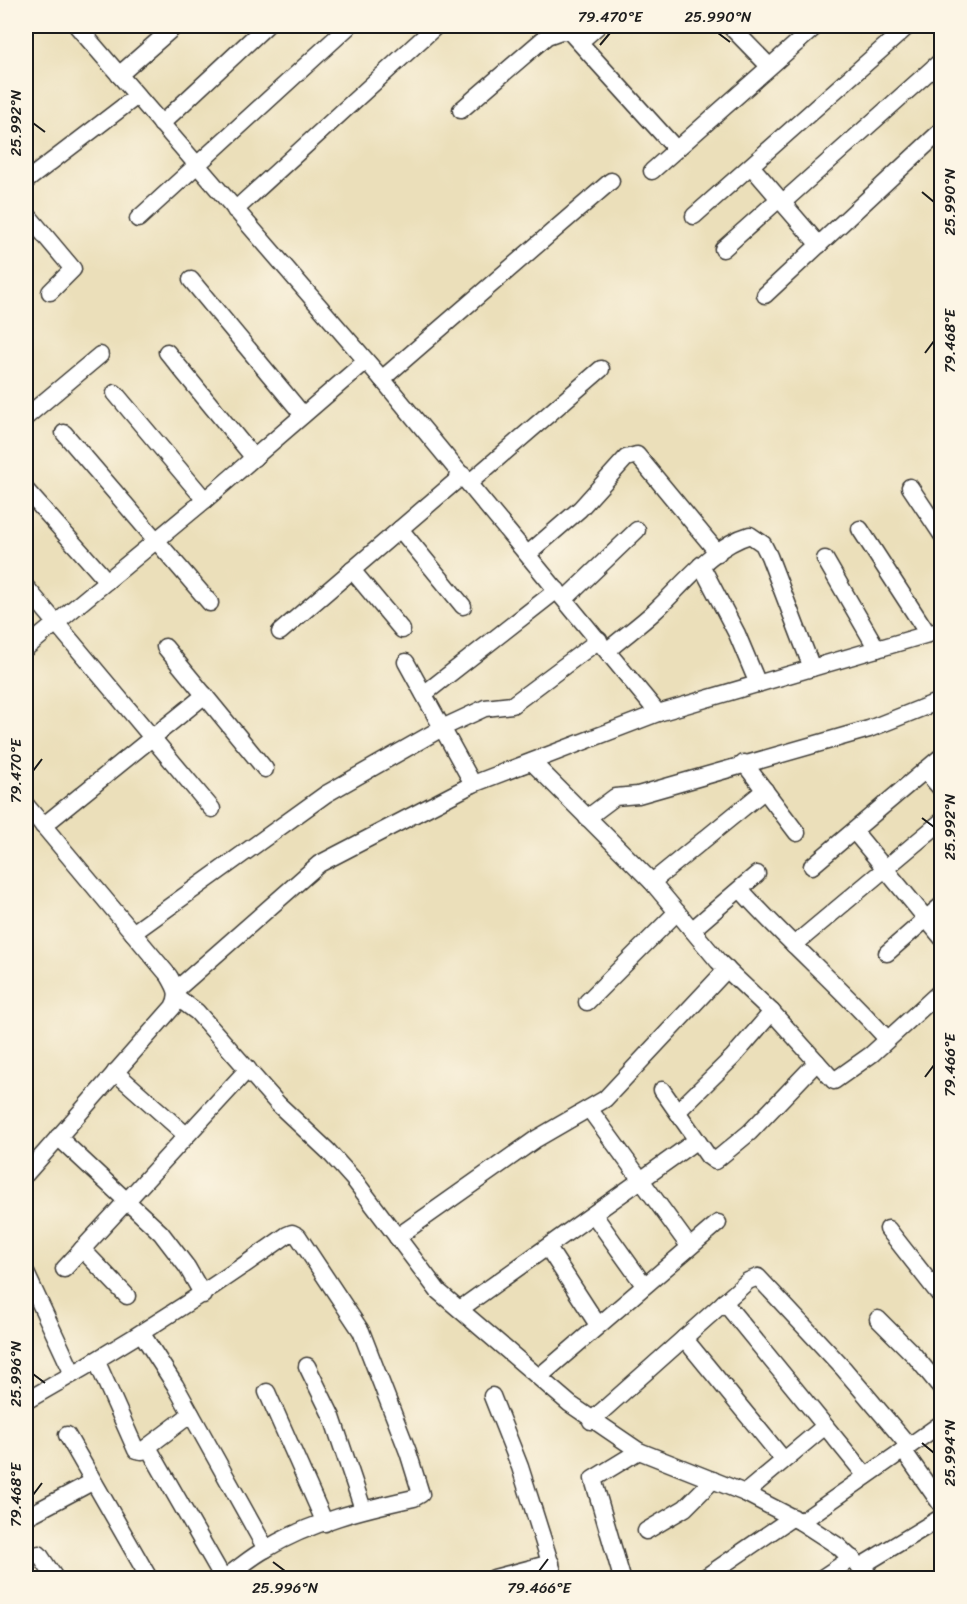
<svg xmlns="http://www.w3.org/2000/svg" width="967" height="1604" font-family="Sriracha,sans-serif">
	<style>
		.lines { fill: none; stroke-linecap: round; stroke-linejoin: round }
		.street-casing { stroke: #3b3934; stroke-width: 19 }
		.street { stroke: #fff; stroke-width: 16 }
		.ticks { fill: none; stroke: #1c1c1c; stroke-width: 2 }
		.neatline { fill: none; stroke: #1c1c1c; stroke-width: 2 }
		.ticks-label { font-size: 15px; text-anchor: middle; fill: #1c1c1c }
	</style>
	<rect width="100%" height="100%" fill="#fcf5e5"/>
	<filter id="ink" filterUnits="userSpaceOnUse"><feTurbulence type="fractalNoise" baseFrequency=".0167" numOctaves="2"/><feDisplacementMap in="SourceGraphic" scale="12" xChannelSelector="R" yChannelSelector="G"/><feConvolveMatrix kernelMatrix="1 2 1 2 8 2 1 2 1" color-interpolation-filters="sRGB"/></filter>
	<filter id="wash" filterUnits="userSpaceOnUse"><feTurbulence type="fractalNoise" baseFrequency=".008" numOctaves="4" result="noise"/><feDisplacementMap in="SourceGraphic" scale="24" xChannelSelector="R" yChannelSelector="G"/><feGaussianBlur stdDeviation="1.35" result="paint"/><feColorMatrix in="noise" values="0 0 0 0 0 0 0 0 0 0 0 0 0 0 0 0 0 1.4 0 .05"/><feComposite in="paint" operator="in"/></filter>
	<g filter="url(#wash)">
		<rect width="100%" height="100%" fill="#ebdfba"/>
	</g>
	<g filter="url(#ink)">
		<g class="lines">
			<defs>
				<g id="street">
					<polyline points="77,26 382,379 658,713"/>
					<polyline points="730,26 769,66"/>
					<polyline points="581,41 598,26"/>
					<polyline points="119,75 175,26"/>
					<polyline points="461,110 547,36 561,31 570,32 676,149"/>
					<polyline points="161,124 266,26"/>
					<polyline points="751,166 819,245"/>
					<polyline points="652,171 816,26"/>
					<polyline points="26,181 137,96"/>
					<polyline points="782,203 942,60"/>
					<polyline points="235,210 436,26"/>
					<polyline points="26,213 73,269 50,292"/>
					<polyline points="694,216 908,26"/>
					<polyline points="138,219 349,26"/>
					<polyline points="723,249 779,199"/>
					<polyline points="191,280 303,415"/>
					<polyline points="765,295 942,130"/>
					<polyline points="167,352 254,458"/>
					<polyline points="382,379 611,181"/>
					<polyline points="115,393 205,500"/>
					<polyline points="26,417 100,355"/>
					<polyline points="64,433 210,603"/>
					<polyline points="469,483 601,369"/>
					<polyline points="910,487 942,535"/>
					<polyline points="26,490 107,581"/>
					<polyline points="400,529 463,606"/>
					<polyline points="860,529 928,634"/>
					<polyline points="528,554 580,509 626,458 637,455 718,553"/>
					<polyline points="825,559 877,649"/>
					<polyline points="701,565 737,634 758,684"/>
					<polyline points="352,570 402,630"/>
					<polyline points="26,587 212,809"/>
					<polyline points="565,599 637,530"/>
					<polyline points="280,632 463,475"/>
					<polyline points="165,647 265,769"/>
					<polyline points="26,648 205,500 366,361"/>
					<path d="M 608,650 C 623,637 640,625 655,611 C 683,585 712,546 750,535 L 763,544 L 769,556 L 812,668"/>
					<polyline points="406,662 473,784"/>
					<polyline points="424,694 557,590"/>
					<polyline points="532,762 652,882 718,961 772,1012 834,1081 872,1054 942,990"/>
					<polyline points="744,763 797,833"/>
					<polyline points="925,770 942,790"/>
					<path d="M 26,805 L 169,976 C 176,988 180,994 173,1007 L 26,1174"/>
					<polyline points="587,818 615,797 638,795 869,729 942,700"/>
					<polyline points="43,826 205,695"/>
					<polyline points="854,831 942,938"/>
					<polyline points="812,866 942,756"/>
					<polyline points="652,882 765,790"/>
					<path d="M 741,890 C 787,942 841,987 887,1039"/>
					<polyline points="693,929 757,874"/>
					<polyline points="133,933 326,794 442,728 485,708 512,705 599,640"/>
					<polyline points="794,945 942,821"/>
					<polyline points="887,953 942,905"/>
					<polyline points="177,989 319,864 473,784 658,713 942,630"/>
					<polyline points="178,998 197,1012 278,1104 328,1151 355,1181 438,1291 570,1404 639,1451 745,1493 801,1522 838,1546 872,1578"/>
					<polyline points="587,1002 677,912"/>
					<polyline points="115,1072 186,1135"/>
					<polyline points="662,1090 708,1156 715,1161 750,1132 817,1062"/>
					<polyline points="590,1110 689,1246"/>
					<polyline points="678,1111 733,1057 772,1012"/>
					<polyline points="58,1137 161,1233 187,1267 203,1295"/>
					<polyline points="594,1215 644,1285"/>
					<polyline points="888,1229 942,1298"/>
					<polyline points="397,1237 536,1139 605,1099 727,969"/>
					<polyline points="548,1248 598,1325"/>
					<polyline points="82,1249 127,1296"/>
					<polyline points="64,1269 248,1069"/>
					<polyline points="26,1273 73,1374"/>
					<polyline points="724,1302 866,1476"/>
					<polyline points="460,1309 697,1140"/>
					<polyline points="878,1319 914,1355 942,1389"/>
					<polyline points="142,1334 175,1385 266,1549"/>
					<polyline points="684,1338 783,1459"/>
					<polyline points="97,1362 136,1450 142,1451 191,1414"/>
					<polyline points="307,1366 332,1417 363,1509"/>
					<polyline points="540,1376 718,1223"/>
					<polyline points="267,1392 325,1523"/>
					<polyline points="492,1396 520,1467 555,1578"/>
					<path d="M 26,1401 C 117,1350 203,1295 287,1235 L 292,1233 L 298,1236 L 361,1331 L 408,1452 L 421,1494 L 414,1498 C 364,1509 310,1522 266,1549 C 251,1557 238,1569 224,1578"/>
					<polyline points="591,1421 748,1281 758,1277 843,1368 909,1446"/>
					<polyline points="67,1435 149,1578"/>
					<polyline points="148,1447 223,1578"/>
					<polyline points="903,1450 942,1506"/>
					<polyline points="745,1493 825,1426"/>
					<polyline points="26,1517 92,1482"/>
					<polyline points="801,1522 942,1423"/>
					<polyline points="646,1531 685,1508 713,1480"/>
					<polyline points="39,1554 55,1578"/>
					<polyline points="861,1566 942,1517"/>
					<polyline points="494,1578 551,1563"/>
					<polyline points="622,1578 593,1479 639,1451"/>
					<polyline points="704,1578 793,1517"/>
					<polyline points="822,1578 852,1558"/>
				</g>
			</defs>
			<!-- street casing -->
			<use href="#street" class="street-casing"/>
			<!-- street -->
			<use href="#street" class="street"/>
		</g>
	</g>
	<!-- ticks -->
	<path class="ticks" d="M 718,33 L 730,42M 600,45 L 610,33M 33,123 L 45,132M 922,192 L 934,202M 925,353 L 934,341M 33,771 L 42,759M 922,818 L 934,827M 925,1077 L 934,1065M 33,1374 L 45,1383M 922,1443 L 934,1453M 33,1495 L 42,1483M 273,1562 L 285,1571M 539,1571 L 548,1559"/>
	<!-- margin -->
	<rect width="967" height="1604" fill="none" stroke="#fcf5e5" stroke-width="66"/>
	<rect x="33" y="33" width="901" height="1538" class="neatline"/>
	<g class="ticks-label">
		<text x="610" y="22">79.470°E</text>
		<text x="718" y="22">25.990°N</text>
		<text transform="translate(16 123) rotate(-90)" y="5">25.992°N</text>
		<text transform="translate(950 202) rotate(-90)" y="5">25.990°N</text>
		<text transform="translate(950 341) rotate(-90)" y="5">79.468°E</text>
		<text transform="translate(16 771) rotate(-90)" y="5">79.470°E</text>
		<text transform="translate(950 827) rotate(-90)" y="5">25.992°N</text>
		<text transform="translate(950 1065) rotate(-90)" y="5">79.466°E</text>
		<text transform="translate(16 1374) rotate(-90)" y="5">25.996°N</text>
		<text transform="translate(950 1453) rotate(-90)" y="5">25.994°N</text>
		<text transform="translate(16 1495) rotate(-90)" y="5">79.468°E</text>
		<text x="285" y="1593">25.996°N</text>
		<text x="539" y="1593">79.466°E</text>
	</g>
</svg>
